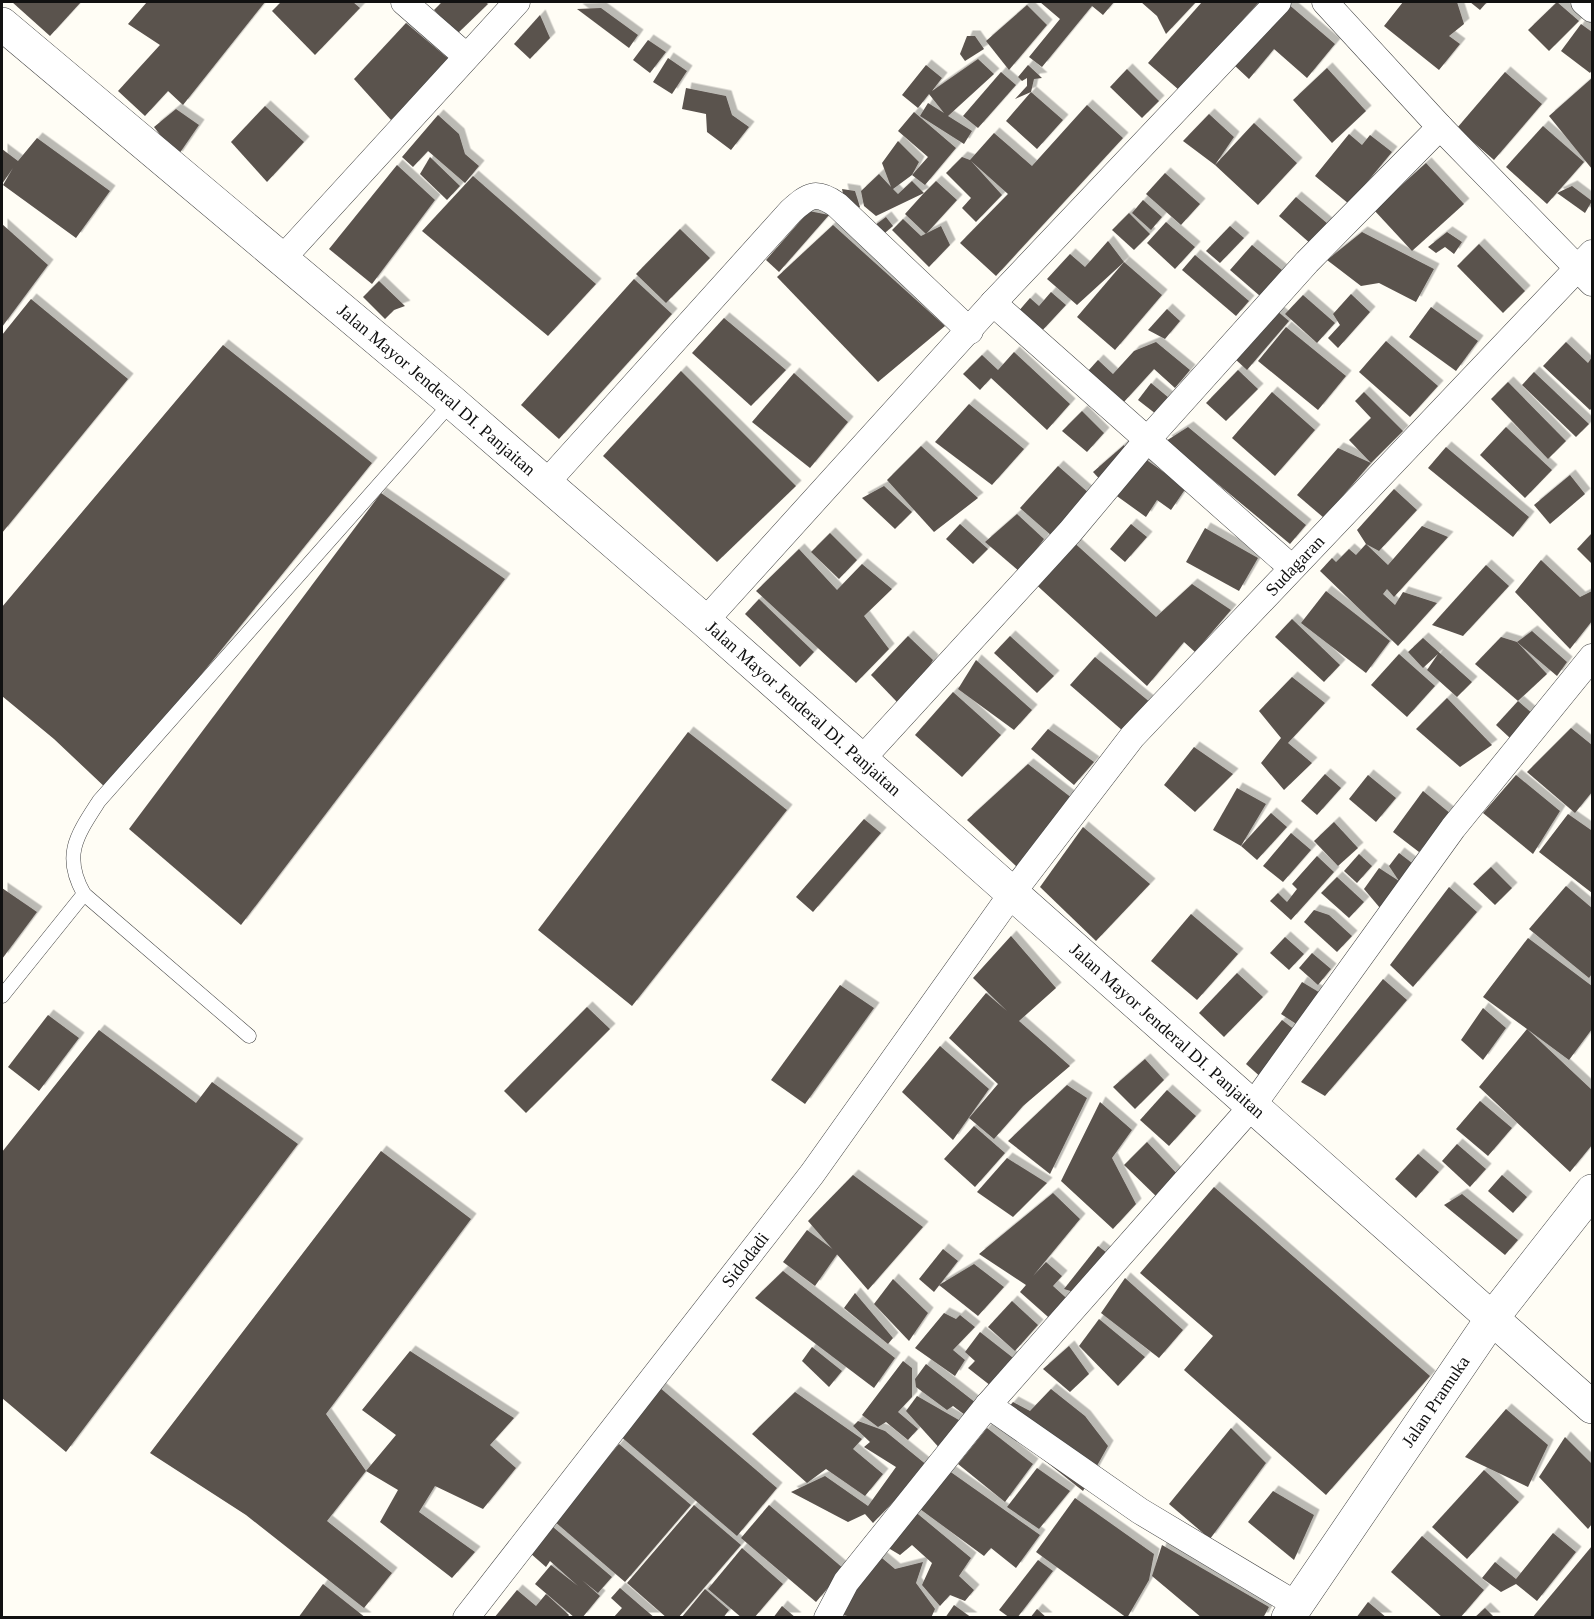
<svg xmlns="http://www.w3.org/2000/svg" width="1594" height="1619" font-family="'Times New Roman',serif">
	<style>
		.building { fill: #5a524d; filter: url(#shadow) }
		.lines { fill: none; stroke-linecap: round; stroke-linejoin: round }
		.service-casing { stroke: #444; stroke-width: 15 }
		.minor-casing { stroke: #444; stroke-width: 27 }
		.tertiary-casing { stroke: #444; stroke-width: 34 }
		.service { stroke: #fff; stroke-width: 14 }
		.minor { stroke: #fff; stroke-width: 26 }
		.tertiary { stroke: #fff; stroke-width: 33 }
		.labels { text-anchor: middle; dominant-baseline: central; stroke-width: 6; stroke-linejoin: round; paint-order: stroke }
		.street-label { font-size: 18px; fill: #111; stroke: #fff }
	</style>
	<defs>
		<filter id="shadow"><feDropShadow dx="5.5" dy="-5.5" stdDeviation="0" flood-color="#0004"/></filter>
	</defs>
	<rect width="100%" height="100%" fill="#fffdf5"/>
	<!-- building -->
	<g class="building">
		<polygon points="12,2 81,2 50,36"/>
		<polygon points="147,2 265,2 183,105 168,91 145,116 118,91 160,45 128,24"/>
		<polygon points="281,2 353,2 360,8 315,55 272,11"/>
		<polygon points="442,2 485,2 488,4 457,34 434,10"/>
		<polygon points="1040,2 1074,3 1114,2 1103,15 1092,6 1042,67 1029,57 1060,19"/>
		<polygon points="1141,2 1196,2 1166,34 1157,16"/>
		<polygon points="1202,2 1259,2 1179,90 1148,63"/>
		<polygon points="1403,2 1457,2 1464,24 1449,36 1460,44 1439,70 1384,26"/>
		<polygon points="1470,2 1487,2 1480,10"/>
		<polygon points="1557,2 1579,21 1549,51 1528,30"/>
		<polygon points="1287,3 1335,44 1307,78 1274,49 1249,79 1234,65"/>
		<polygon points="1027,5 1047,25 1009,70 986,41"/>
		<polygon points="601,8 638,35 629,48 577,9"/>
		<polygon points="540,15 550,38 530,59 514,44"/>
		<polygon points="406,23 450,60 391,120 354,79"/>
		<polygon points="1581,24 1592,32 1592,70 1590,73 1561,51"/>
		<polygon points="967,36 975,36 984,49 965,61 960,54"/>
		<polygon points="648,40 666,52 650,73 633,60"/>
		<polygon points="668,58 687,71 672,94 653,82"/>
		<polygon points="978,59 994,74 948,116 972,131 964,144 920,116 928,103 944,113 929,94 918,108 902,95 926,65 942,78 932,91"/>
		<polygon points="1028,65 1042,78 1034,79 1031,92 1063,120 1037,149 1006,121 1031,92 1015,99 1027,86 1027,78 1022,81 1018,77"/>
		<polygon points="1327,68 1366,111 1332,143 1293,100"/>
		<polygon points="1127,69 1159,101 1142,118 1110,87"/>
		<polygon points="1001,72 1016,85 978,128 963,116"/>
		<polygon points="1505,72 1542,104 1494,160 1457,128"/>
		<polygon points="1592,78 1592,169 1549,116"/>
		<polygon points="686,88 726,96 732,115 749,127 731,150 707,132 706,114 682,109"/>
		<polygon points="1087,105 1123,138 996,276 960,243 1008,194 971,161 1002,195 976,222 962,208 971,198 946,173 962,157 970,160 994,133 1032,166"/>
		<polygon points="265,106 304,142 267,182 231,142"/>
		<polygon points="176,109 199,125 177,157 154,127"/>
		<polygon points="914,112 956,148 925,185 912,175 928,157 898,131"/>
		<polygon points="1209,114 1234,137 1215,165 1254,123 1297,163 1258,205 1215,165 1183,141"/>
		<polygon points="438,115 459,134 465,154 479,166 465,183 428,151 413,167 402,157"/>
		<polygon points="1543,126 1584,162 1547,204 1506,167"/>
		<polygon points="1349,134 1362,145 1370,135 1392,152 1349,204 1315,176"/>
		<polygon points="37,138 110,191 76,238 3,185 13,168 2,184 2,149 18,161"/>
		<polygon points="898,141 919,162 912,175 893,189 898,194 912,181 924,193 936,181 957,200 926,234 905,214 924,193 876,216 864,206 861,191 879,174 891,187 882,163"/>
		<polygon points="430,157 460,186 447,200 420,174"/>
		<polygon points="1426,163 1464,204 1412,251 1374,210"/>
		<polygon points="397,165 435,200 372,284 329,249"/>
		<polygon points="1165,173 1200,204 1181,225 1146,194"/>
		<polygon points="473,176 596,284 548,336 422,231"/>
		<polygon points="1572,186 1592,201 1585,213 1557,193"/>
		<polygon points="842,189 855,191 860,207 855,211 844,198"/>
		<polygon points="1296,197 1328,224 1311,244 1279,216"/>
		<polygon points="1143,200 1162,217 1151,230 1132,213"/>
		<polygon points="809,211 829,215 779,272 766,260"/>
		<polygon points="1129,213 1150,234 1134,250 1112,230"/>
		<polygon points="886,217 893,226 879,238 871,228"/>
		<polygon points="903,219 921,236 941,226 950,245 929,267 892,230"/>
		<polygon points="1166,222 1195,247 1175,269 1147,243"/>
		<polygon points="2,224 48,265 2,327"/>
		<polygon points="833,225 945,326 878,382 777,277"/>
		<polygon points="1230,226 1244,238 1220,263 1206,251"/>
		<polygon points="680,229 710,258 666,303 636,274"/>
		<polygon points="1362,232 1434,269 1416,302 1379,283 1361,286 1327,260"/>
		<polygon points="1447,232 1462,242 1454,254 1445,247 1436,253 1428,247"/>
		<polygon points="1108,241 1124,262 1077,305 1047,279 1070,254 1085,267"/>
		<polygon points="1479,244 1525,291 1503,313 1457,266"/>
		<polygon points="1252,245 1282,270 1260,296 1230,270"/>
		<polygon points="1195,255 1249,301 1236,316 1182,270"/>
		<polygon points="1124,262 1162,295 1115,350 1077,317"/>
		<polygon points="634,279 672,314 559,439 521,405"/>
		<polygon points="379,281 405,306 394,310 385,319 363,297"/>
		<polygon points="1051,292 1066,305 1040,333 1017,313 1030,298 1039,306"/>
		<polygon points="1351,294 1370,312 1338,348 1328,338 1340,325 1333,314"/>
		<polygon points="1303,295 1335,323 1317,343 1285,314"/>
		<polygon points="31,299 128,379 2,533 2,335"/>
		<polygon points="1431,307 1478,341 1456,371 1409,337"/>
		<polygon points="1167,309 1180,321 1165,339 1148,330"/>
		<polygon points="1276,310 1289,321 1247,370 1234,358"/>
		<polygon points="724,318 786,370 751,406 692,353"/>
		<polygon points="1286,327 1346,376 1318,410 1258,361"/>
		<polygon points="1386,341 1438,386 1410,417 1359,372"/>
		<polygon points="1156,342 1190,370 1175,388 1154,369 1123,403 1088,371 1098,360 1113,374 1134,351"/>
		<polygon points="1566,342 1588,363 1592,357 1592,408 1590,410 1543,366"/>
		<polygon points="223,345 372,463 108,790 54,739 2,696 2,607"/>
		<polygon points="1014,352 1070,404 1047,430 991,378 980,390 963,374 982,355 998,370"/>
		<polygon points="1238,370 1258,389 1226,421 1206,403"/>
		<polygon points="681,371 796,486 717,562 603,456"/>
		<polygon points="1534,372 1589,424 1576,437 1522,385"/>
		<polygon points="794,373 848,422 810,468 752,422"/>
		<polygon points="1508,382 1566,441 1548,459 1491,399"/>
		<polygon points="1151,383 1169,398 1156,414 1138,400"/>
		<polygon points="1272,392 1315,430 1275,476 1232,438"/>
		<polygon points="1364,392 1403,431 1371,463 1349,440 1371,418 1355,401"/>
		<polygon points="969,404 1024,449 992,485 935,442"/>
		<polygon points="1082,411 1104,433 1087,452 1062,431"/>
		<polygon points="1188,427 1306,525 1290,544 1166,441"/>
		<polygon points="1506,427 1552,470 1525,498 1480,455"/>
		<polygon points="1124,445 1127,454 1105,485 1093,472"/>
		<polygon points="921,446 978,498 934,532 887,480"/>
		<polygon points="1446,447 1529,517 1513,537 1428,468"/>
		<polygon points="1338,448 1371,463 1324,518 1297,495"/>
		<polygon points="1141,456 1186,488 1171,510 1157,500 1146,517 1114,494"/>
		<polygon points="1058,466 1090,494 1053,537 1020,508"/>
		<polygon points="1570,475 1585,494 1550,524 1534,505"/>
		<polygon points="884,486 912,512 895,529 862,498"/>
		<polygon points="1394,489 1417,510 1379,551 1366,544 1388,565 1422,526 1448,537 1394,597 1387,589 1383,594 1395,605 1403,592 1437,603 1398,646 1320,571 1332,558 1336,562 1349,549 1356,555 1366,544 1357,530"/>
		<polygon points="381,493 505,579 241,925 129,829"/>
		<polygon points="1017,514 1044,539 1020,572 985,542"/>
		<polygon points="960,524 988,549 973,564 946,539"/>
		<polygon points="1131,524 1147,537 1125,562 1110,549"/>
		<polygon points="1205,528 1258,558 1239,591 1186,562"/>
		<polygon points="830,533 857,560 839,579 811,552"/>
		<polygon points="1592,533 1592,564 1577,549"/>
		<polygon points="1069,538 1156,617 1192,584 1231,610 1195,652 1184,642 1147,686 1031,580"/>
		<polygon points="799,549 837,590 862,564 892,589 864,616 889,649 856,683 756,591"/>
		<polygon points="1541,560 1580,597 1592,591 1592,621 1570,649 1515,592"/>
		<polygon points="1486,565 1509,586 1463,636 1432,625"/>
		<polygon points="1326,591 1390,641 1366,673 1301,623"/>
		<polygon points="759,599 814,652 800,667 745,614"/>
		<polygon points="1292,619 1340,665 1324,682 1275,637"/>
		<polygon points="1532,631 1567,662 1557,676 1517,642"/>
		<polygon points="908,636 933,660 923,677 897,702 871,675"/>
		<polygon points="1010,636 1054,676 1037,693 994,653"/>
		<polygon points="1501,637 1517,642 1547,674 1518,701 1475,664"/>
		<polygon points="1423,638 1472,682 1457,697 1427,670 1438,654 1423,668 1408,652"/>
		<polygon points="1399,654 1435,686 1407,717 1371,685"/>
		<polygon points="1095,657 1151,703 1123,731 1070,685"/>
		<polygon points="976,660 1032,710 1014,730 958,689"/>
		<polygon points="1292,677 1325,703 1288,743 1312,763 1284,790 1261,763 1281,738 1259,711"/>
		<polygon points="953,692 1001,735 962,777 915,735"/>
		<polygon points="1447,698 1492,745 1460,767 1416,729"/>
		<polygon points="1518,701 1541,721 1510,738 1496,725"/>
		<polygon points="1571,728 1592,745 1592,792 1575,813 1527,772"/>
		<polygon points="1048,729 1094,762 1074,785 1031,749"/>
		<polygon points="688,732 787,810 632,1006 538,930"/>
		<polygon points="1194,747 1233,774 1195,812 1164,785"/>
		<polygon points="1028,764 1077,802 1017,867 967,820"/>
		<polygon points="1325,774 1341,788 1317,815 1301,801"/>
		<polygon points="1368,775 1396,798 1376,822 1349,799"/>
		<polygon points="1516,775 1560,811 1533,854 1483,813"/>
		<polygon points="1237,788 1266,804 1241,846 1213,830"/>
		<polygon points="1423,791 1451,814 1419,852 1393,832"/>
		<polygon points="1271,813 1287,827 1257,860 1241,846"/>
		<polygon points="1568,814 1591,830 1592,829 1592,893 1539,852"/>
		<polygon points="864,819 881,833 813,912 796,897"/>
		<polygon points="1334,822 1358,848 1338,866 1314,841"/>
		<polygon points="1083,827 1150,884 1096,941 1040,887"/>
		<polygon points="1291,833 1311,850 1283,882 1263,866"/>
		<polygon points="1399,853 1412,863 1399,881 1389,866"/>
		<polygon points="1359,854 1372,866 1357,883 1344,871"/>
		<polygon points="1317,856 1334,872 1291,920 1270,901 1278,893 1287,902 1297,889 1292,884"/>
		<polygon points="1491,867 1512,888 1495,905 1473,884"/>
		<polygon points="1379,868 1399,881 1380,908 1364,889"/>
		<polygon points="1337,877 1364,902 1349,918 1321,893"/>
		<polygon points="1566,886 1592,908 1592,974 1589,978 1529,929"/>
		<polygon points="1449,887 1477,912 1413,987 1390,965"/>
		<polygon points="2,888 37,912 2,959"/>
		<polygon points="1314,910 1329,915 1352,936 1337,952 1304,922"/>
		<polygon points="1191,914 1238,954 1197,1000 1151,961"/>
		<polygon points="1011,936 1056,988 1019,1021 1070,1066 1023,1106 994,1139 969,1118 998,1084 949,1038 986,993 1007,1011 973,978"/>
		<polygon points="1285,937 1304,954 1289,970 1270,953"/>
		<polygon points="1528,938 1592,986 1592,1029 1569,1060 1527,1029 1592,1090 1592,1145 1570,1172 1479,1087 1527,1029 1483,997"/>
		<polygon points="1312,953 1331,969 1318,985 1299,968"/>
		<polygon points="1237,973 1263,997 1224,1037 1199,1013"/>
		<polygon points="1383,979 1407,1000 1325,1096 1301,1082"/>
		<polygon points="1302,982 1322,994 1301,1027 1281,1014"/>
		<polygon points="840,985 874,1008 805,1104 771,1080"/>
		<polygon points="587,1007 610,1029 526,1113 504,1091"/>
		<polygon points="1483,1008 1506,1028 1483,1060 1461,1040"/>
		<polygon points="48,1015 79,1038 39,1091 8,1067"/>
		<polygon points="1282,1020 1300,1034 1263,1079 1246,1064"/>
		<polygon points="99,1030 196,1103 212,1082 298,1144 66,1452 2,1398 2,1152"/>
		<polygon points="940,1046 989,1089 953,1140 902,1092"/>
		<polygon points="1145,1059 1164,1080 1135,1109 1113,1087"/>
		<polygon points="1067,1085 1087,1098 1050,1174 1008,1141"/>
		<polygon points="1167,1090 1196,1116 1169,1146 1140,1120"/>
		<polygon points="1480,1101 1512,1128 1488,1156 1456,1129"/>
		<polygon points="1100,1102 1132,1130 1112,1158 1136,1204 1113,1229 1061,1181"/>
		<polygon points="974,1126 1005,1153 975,1187 944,1159"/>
		<polygon points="1147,1142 1180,1177 1161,1201 1124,1165"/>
		<polygon points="1457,1144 1486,1169 1470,1187 1442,1161"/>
		<polygon points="381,1151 471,1219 326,1414 366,1471 327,1521 392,1573 364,1608 246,1515 150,1453"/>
		<polygon points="1418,1154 1439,1172 1416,1198 1395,1179"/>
		<polygon points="1007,1158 1047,1183 1013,1217 977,1192"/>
		<polygon points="853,1175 923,1227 868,1290 808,1221"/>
		<polygon points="1502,1175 1527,1197 1513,1213 1488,1191"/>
		<polygon points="1214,1187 1430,1376 1326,1495 1184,1370 1213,1336 1140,1273"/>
		<polygon points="1053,1193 1080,1219 1033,1276 1046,1262 1062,1276 1053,1286 1074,1305 1056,1324 1020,1292 1026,1285 979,1254"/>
		<polygon points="1462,1194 1518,1240 1505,1255 1444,1205"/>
		<polygon points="807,1230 838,1253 815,1286 783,1262"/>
		<polygon points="1098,1246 1111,1256 1080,1294 1064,1289"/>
		<polygon points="943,1249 958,1261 934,1292 919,1279"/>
		<polygon points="974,1264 1004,1287 978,1316 939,1285"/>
		<polygon points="783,1271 895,1358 874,1388 755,1298"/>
		<polygon points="1125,1278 1183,1330 1159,1358 1101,1313"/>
		<polygon points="893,1279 928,1313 909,1341 874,1304"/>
		<polygon points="855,1293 893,1338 888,1344 844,1308"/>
		<polygon points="1012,1301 1038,1325 1015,1351 988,1327"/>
		<polygon points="944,1313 956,1319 960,1315 975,1327 953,1350 965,1360 955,1376 915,1348"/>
		<polygon points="1099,1319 1145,1357 1118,1386 1079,1346"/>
		<polygon points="980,1332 1031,1372 1009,1400 968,1368 975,1361 965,1352"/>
		<polygon points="1069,1346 1089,1374 1070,1392 1043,1369"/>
		<polygon points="812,1347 842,1371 829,1387 802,1361"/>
		<polygon points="410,1351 514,1418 490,1445 516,1468 483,1509 435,1486 419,1512 475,1552 452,1578 380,1522 398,1490 366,1471 396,1435 362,1410"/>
		<polygon points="903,1361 912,1368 912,1397 898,1412 918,1429 908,1440 886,1422 878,1427 862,1415"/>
		<polygon points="926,1364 976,1403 965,1415 953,1406 947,1410 916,1387 915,1379"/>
		<polygon points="659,1387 777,1488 737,1536 619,1435"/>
		<polygon points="1051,1389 1085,1416 1108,1446 1083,1491 996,1422 1013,1402 1030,1411"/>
		<polygon points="795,1392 862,1439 853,1449 883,1474 865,1496 826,1469 807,1483 752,1434"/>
		<polygon points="917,1396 978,1431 952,1462 906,1411"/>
		<polygon points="1506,1409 1548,1445 1528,1487 1465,1457"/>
		<polygon points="858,1421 885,1431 928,1466 873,1523 865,1514 848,1522 791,1492 825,1476 868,1506 896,1467 864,1447 870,1442 853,1426"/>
		<polygon points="987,1428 1033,1464 1005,1502 958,1464"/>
		<polygon points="1231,1428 1266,1463 1210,1539 1169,1504"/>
		<polygon points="1565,1437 1592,1464 1592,1524 1588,1529 1539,1477"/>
		<polygon points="619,1444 691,1505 625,1582 554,1521"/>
		<polygon points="945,1468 1040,1535 1016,1568 991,1548 984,1556 920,1509"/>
		<polygon points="1037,1468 1070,1491 1039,1529 1007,1507"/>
		<polygon points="1484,1470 1519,1502 1467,1559 1432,1527"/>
		<polygon points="1273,1491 1314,1515 1294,1560 1248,1522"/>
		<polygon points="1075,1498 1154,1554 1149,1580 1127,1618 1036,1552"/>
		<polygon points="694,1505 741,1545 678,1618 667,1618 627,1583"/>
		<polygon points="769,1505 844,1569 816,1602 741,1538"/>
		<polygon points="913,1510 971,1558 959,1576 974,1590 965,1601 950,1595 940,1606 922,1585 932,1563 912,1545 900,1555 885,1546"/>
		<polygon points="553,1527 612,1577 598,1593 582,1580 600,1596 582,1618 575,1618 535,1584 551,1565 578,1586 550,1561 546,1567 530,1553"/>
		<polygon points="1553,1533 1576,1552 1537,1601 1516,1584 1501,1592 1482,1578 1495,1562 1516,1579"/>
		<polygon points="1422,1536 1484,1590 1460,1618 1443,1618 1391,1572"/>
		<polygon points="1162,1545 1269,1607 1263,1618 1202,1618 1152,1576"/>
		<polygon points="1592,1546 1592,1618 1532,1618"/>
		<polygon points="742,1548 783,1584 754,1618 742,1618 708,1589"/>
		<polygon points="876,1553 895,1569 923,1562 916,1583 935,1609 931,1618 860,1618 835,1614"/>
		<polygon points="1038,1560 1053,1571 1017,1618 1010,1618 999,1610"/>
		<polygon points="323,1584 366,1618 298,1618"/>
		<polygon points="620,1588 642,1607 655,1618 613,1618 622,1608 611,1598"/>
		<polygon points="705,1589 729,1610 723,1618 681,1618"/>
		<polygon points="517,1590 536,1606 546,1594 569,1615 567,1618 494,1618"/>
		<polygon points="1368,1602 1387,1618 1356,1618"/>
		<polygon points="954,1605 972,1618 945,1618"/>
		<polygon points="782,1606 796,1618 773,1618"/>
		<polygon points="1485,1608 1495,1618 1474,1618"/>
		<polygon points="1037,1609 1047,1618 1030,1618"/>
	</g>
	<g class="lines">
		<defs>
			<g id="service">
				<polyline points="2,996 84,894"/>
				<path d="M 249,1036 L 84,894 C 62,855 77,835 99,801 L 452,402"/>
			</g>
			<g id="minor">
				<polyline points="404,2 466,56"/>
				<polyline points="1325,2 1440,127 1592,283"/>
				<polyline points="1584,2 1592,9"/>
				<polyline points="282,259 517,2"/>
				<polyline points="993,303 1292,568"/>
				<path d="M 546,483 L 791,211 C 809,195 816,190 837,205 L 970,331"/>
				<polyline points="705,621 993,303 1278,2"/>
				<polyline points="862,759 1070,532 1148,439 1307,262 1440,127"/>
				<polyline points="988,1405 1140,1511 1297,1605"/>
				<path id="s1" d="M 466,1618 L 812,1174 L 1013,892 L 1132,737 L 1592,253"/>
				<polyline points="827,1618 846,1582 988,1405 1253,1105 1453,828 1592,657"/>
			</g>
			<g id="tertiary">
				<path id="s2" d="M 2,24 L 452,402 L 705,621 L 1592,1407"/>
				<path id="s3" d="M 1288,1618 L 1493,1317 L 1592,1191"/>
			</g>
		</defs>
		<!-- service casing -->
		<use href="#service" class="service-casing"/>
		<!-- minor casing -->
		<use href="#minor" class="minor-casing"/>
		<!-- tertiary casing -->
		<use href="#tertiary" class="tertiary-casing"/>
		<!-- service -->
		<use href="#service" class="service"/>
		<!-- minor -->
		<use href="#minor" class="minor"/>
		<!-- tertiary -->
		<use href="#tertiary" class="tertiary"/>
	</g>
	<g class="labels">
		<!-- street labels -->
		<g class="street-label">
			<text stroke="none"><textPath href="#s2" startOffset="568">Jalan Mayor Jenderal DI. Panjaitan</textPath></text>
			<text stroke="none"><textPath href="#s1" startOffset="1341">Sudagaran</textPath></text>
			<text stroke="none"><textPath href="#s2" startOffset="1054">Jalan Mayor Jenderal DI. Panjaitan</textPath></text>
			<text stroke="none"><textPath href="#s2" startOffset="1540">Jalan Mayor Jenderal DI. Panjaitan</textPath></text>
			<text stroke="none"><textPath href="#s1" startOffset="454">Sidodadi</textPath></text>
			<text stroke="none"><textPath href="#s3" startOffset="262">Jalan Pramuka</textPath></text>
		</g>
	</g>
	<!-- border -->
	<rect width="1594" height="1619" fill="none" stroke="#111111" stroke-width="6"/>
</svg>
